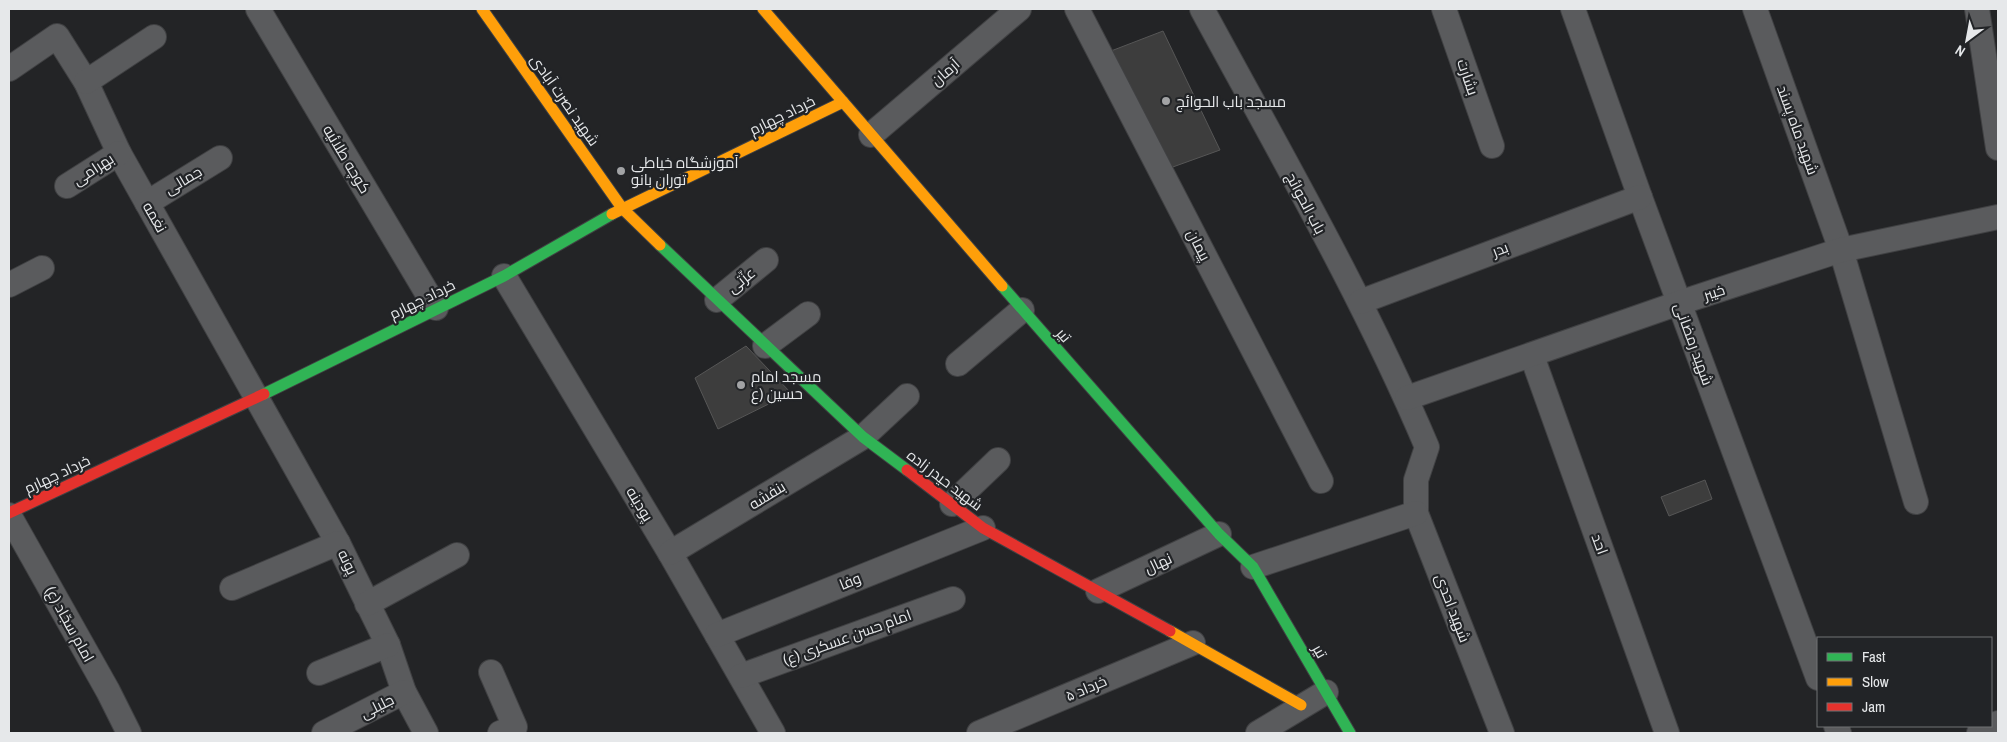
<svg xmlns="http://www.w3.org/2000/svg" width="2007" height="742" font-family="'Archivo Narrow',Cairo,sans-serif">
	<style>
		.building { fill: #3d3d3d; stroke: #565656 }
		.lines { fill: none; stroke-linecap: round; stroke-linejoin: round }
		.street-casing { stroke: #404143; stroke-width: 26 }
		.fast-casing { stroke: #404143; stroke-width: 13 }
		.slow-casing { stroke: #404143; stroke-width: 13 }
		.jam-casing { stroke: #404143; stroke-width: 13 }
		.street { stroke: #5a5b5d; stroke-width: 24 }
		.fast { stroke: #30b455; stroke-width: 11 }
		.slow { stroke: #ff9f0a; stroke-width: 11 }
		.jam { stroke: #e5322d; stroke-width: 11 }
		.poi-dot { fill: #a2a3a5; stroke: #222427; stroke-width: 2 }
		.labels { text-anchor: middle; dominant-baseline: central; stroke-width: 4.5; stroke-linejoin: round; paint-order: stroke }
		.street-label { font-size: 15px; fill: #e6e8ea; stroke: #222427 }
		.poi-label { font-size: 15px; fill: #e6e8ea; stroke: #222427; text-anchor: start }
	</style>
	<rect width="100%" height="100%" fill="#232426"/>
	<!-- building -->
	<g class="building">
		<polygon points="1163,31 1220,150 1170,168 1111,51"/>
		<polygon points="746,346 791,393 718,429 695,378"/>
		<polygon points="1705,480 1712,499 1669,516 1661,497"/>
	</g>
	<g class="lines">
		<defs>
			<g id="street">
				<polyline points="258,9 436,308"/>
				<polyline points="1077,9 1321,481"/>
				<path d="M 1202,9 C 1280,153 1363,296 1427,447 L 1416,480 L 1416,513 L 1502,733"/>
				<polyline points="1444,9 1492,146"/>
				<polyline points="1573,9 1640,197 1818,678"/>
				<polyline points="1755,9 1841,250 1916,502"/>
				<polyline points="1977,9 1998,148"/>
				<polyline points="9,69 57,36 86,82 119,153 338,543 388,645 404,692 426,733"/>
				<polyline points="86,82 154,37"/>
				<polyline points="871,135 1019,9"/>
				<polyline points="67,186 119,153"/>
				<polyline points="147,203 220,158"/>
				<polyline points="504,276 670,553 773,733"/>
				<polyline points="9,285 42,268"/>
				<polyline points="717,300 766,260"/>
				<polyline points="1360,302 1640,197"/>
				<polyline points="765,346 808,314"/>
				<polyline points="1532,356 1667,733"/>
				<polyline points="958,364 1022,310"/>
				<polyline points="1407,398 1679,303 1841,250 1998,217"/>
				<polyline points="952,504 998,460"/>
				<polyline points="9,515 108,691 129,733"/>
				<polyline points="670,553 863,437 907,396"/>
				<polyline points="1253,567 1416,513"/>
				<polyline points="232,588 338,543"/>
				<polyline points="1098,591 1219,534"/>
				<polyline points="367,604 457,555"/>
				<polyline points="717,635 983,528"/>
				<polyline points="491,672 515,727 500,733"/>
				<polyline points="319,673 388,645"/>
				<polyline points="741,676 953,599"/>
				<polyline points="1836,726 1839,733"/>
				<polyline points="324,733 404,692"/>
				<polyline points="979,733 1193,643"/>
				<polyline points="1258,733 1326,692"/>
				<polyline points="1979,733 1998,723"/>
			</g>
			<g id="fast">
				<polyline points="660,245 863,437 907,470"/>
				<polyline points="1002,286 1219,534 1253,567 1350,733"/>
				<polyline points="264,394 504,276 612,214"/>
			</g>
			<g id="slow">
				<polyline points="482,9 622,208 660,245"/>
				<polyline points="763,9 1002,286"/>
				<polyline points="612,214 843,102"/>
				<polyline points="1170,631 1301,705"/>
			</g>
			<g id="jam">
				<polyline points="907,470 983,528 1170,631"/>
				<polyline points="9,513 264,394"/>
			</g>
		</defs>
		<!-- street casing -->
		<use href="#street" class="street-casing"/>
		<!-- fast casing -->
		<use href="#fast" class="fast-casing"/>
		<!-- slow casing -->
		<use href="#slow" class="slow-casing"/>
		<!-- jam casing -->
		<use href="#jam" class="jam-casing"/>
		<!-- street -->
		<use href="#street" class="street"/>
		<!-- fast -->
		<use href="#fast" class="fast"/>
		<!-- slow -->
		<use href="#slow" class="slow"/>
		<!-- jam -->
		<use href="#jam" class="jam"/>
	</g>
	<!-- markers -->
	<g class="poi-dot">
		<circle cx="1166" cy="101" r="5"/>
		<circle cx="621" cy="171" r="5"/>
		<circle cx="741" cy="385" r="5"/>
	</g>
	<g class="labels">
		<!-- street labels -->
		<g class="street-label">
			<text transform="translate(945 72) rotate(-41)">آرمان</text>
			<text transform="translate(1468 77) rotate(71)">بشارت</text>
			<text transform="translate(565 100) rotate(55)">شهید نصرت آبادی</text>
			<text transform="translate(782 115) rotate(-26)">خرداد چهارم</text>
			<text transform="translate(1798 130) rotate(70)">شهید ماه پسند</text>
			<text transform="translate(347 159) rotate(59)">کوچه طلائیه</text>
			<text transform="translate(93 169) rotate(-33)">بهرامی</text>
			<text transform="translate(183 180) rotate(-31)">جمالی</text>
			<text transform="translate(1306 203) rotate(62)">باب الحوائج</text>
			<text transform="translate(155 217) rotate(60)">نغمه</text>
			<text transform="translate(1199 245) rotate(63)">پیمان</text>
			<text transform="translate(1500 249) rotate(-21)">بدر</text>
			<text transform="translate(741 280) rotate(-39)">عزّتی</text>
			<text transform="translate(1714 292) rotate(-18)">خیبر</text>
			<text transform="translate(422 299) rotate(-26)">خرداد چهارم</text>
			<text transform="translate(1064 335) rotate(49)">تیر</text>
			<text transform="translate(1694 344) rotate(70)">شهید رمضانی</text>
			<text transform="translate(57 474) rotate(-25)">خرداد چهارم</text>
			<text transform="translate(945 480) rotate(37)">شهید حیدر زاده</text>
			<text transform="translate(767 495) rotate(-31)">بنفشه</text>
			<text transform="translate(640 504) rotate(59)">پودینه</text>
			<text transform="translate(1600 544) rotate(70)">احد</text>
			<text transform="translate(348 562) rotate(64)">پونه</text>
			<text transform="translate(1158 563) rotate(-25)">نهال</text>
			<text transform="translate(850 581) rotate(-22)">وفا</text>
			<text transform="translate(1453 608) rotate(69)">شهید احدی</text>
			<text transform="translate(70 624) rotate(61)">امام سجّاد (ع)</text>
			<text transform="translate(847 637) rotate(-20)">امام حسن عسکری (ع)</text>
			<text transform="translate(1320 651) rotate(60)">تیر</text>
			<text transform="translate(1086 688) rotate(-23)">خرداد ۵</text>
			<text transform="translate(377 706) rotate(-27)">جلیلی</text>
		</g>
		<!-- poi labels -->
		<g class="poi-label">
			<text x="1176" y="101">مسجد باب الحوائج</text>
			<text x="631" y="162">آموزشگاه خیاطی<tspan x="631" dy="17">توران بانو</tspan></text>
			<text x="751" y="376">مسجد امام<tspan x="751" dy="17">حسین (ع</tspan></text>
		</g>
	</g>
	<!-- border -->
	<rect width="2007" height="742" fill="none" stroke="#e6e8ea" stroke-width="20"/>
	<!-- legend -->
	<rect x="1817" y="637" width="175" height="90" fill="#222427" stroke="#707275"/>
	<rect x="1827" y="653" width="25" height="8" fill="#30b455" stroke="#707275"/>
	<text x="1862" y="662" font-size="15" fill="#e6e8ea">Fast</text>
	<rect x="1827" y="678" width="25" height="8" fill="#ff9f0a" stroke="#707275"/>
	<text x="1862" y="687" font-size="15" fill="#e6e8ea">Slow</text>
	<rect x="1827" y="703" width="25" height="8" fill="#e5322d" stroke="#707275"/>
	<text x="1862" y="712" font-size="15" fill="#e6e8ea">Jam</text>
	<!-- north arrow -->
	<g transform="translate(1967 40) rotate(212)" stroke="#222427" stroke-width="4" paint-order="stroke">
	<path d="M0-4L9 19L0 12L-9 19Z" fill="#e6e8ea"/>
	<text y="-8" font-size="14" font-weight="bold" text-anchor="middle" fill="#e6e8ea">N</text>
	</g>
</svg>
